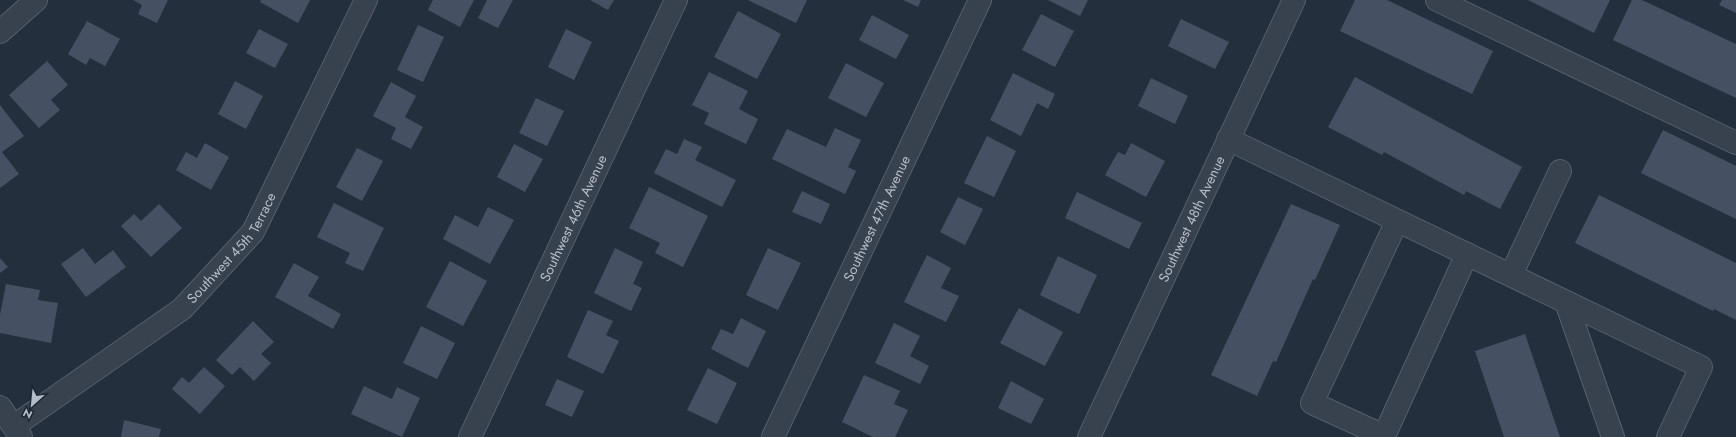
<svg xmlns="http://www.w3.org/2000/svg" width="1736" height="437" font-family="Jost,sans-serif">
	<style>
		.building { fill: #455162 }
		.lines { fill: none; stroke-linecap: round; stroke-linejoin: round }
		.minor-casing { stroke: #565f6c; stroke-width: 24 }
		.minor { stroke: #38414e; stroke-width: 22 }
		.labels { text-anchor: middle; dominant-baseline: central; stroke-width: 3.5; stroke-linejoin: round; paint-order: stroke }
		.street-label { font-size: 14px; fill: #b4bcc9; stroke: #1d2633 }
	</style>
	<rect width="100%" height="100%" fill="#242f3e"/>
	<!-- building -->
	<g class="building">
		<polygon points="133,0 168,0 157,23 138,14 142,5"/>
		<polygon points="261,0 310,0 298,23 260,2"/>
		<polygon points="433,0 474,0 460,27 428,10"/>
		<polygon points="487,0 513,0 498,28 478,18"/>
		<polygon points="590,0 614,0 608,10"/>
		<polygon points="748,0 807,0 796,23"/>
		<polygon points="903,0 921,0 918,7"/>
		<polygon points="1048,0 1088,0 1080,16"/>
		<polygon points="1355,0 1387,0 1493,51 1472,94 1340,31"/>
		<polygon points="1528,0 1610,0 1594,33"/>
		<polygon points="1632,0 1642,0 1736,44 1736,98 1613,40"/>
		<polygon points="1722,0 1736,0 1736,13 1719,5"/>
		<polygon points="738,11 781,34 757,79 714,57"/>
		<polygon points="1041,14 1074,31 1055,67 1022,50"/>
		<polygon points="872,15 909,35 896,59 859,40"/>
		<polygon points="1181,19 1229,42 1215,69 1168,46"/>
		<polygon points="87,21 120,39 105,66 90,58 86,65 68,54"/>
		<polygon points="418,25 444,37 423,82 397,70"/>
		<polygon points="259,29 288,44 275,68 246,53"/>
		<polygon points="566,29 592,42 574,80 548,67"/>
		<polygon points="47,61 68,85 51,100 60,110 39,128 9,95"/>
		<polygon points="846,63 884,83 866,117 828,98"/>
		<polygon points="709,72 748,91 739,109 758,119 746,144 704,124 709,113 692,105"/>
		<polygon points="1013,73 1055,94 1048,109 1037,103 1021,136 990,120"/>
		<polygon points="1355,77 1522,167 1500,209 1466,191 1464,195 1384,152 1382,155 1328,127"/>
		<polygon points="1151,78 1188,96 1175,124 1138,106"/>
		<polygon points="235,81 263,96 246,129 218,114"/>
		<polygon points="391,82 416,96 405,117 423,127 411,149 391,139 396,128 373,116"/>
		<polygon points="536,98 564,111 547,146 519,133"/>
		<polygon points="0,105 24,136 2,152 19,174 0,188"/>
		<polygon points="835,128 861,140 848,167 856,171 845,194 772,159 787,129 826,147"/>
		<polygon points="1663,130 1736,166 1736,219 1641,173"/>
		<polygon points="987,136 1016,151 994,197 964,183"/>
		<polygon points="684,139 702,147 695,160 736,180 722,207 654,173 666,149 677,154"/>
		<polygon points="205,143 229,157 211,190 176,170 186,152 197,158"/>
		<polygon points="1131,143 1165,161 1146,197 1105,175 1118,152 1125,155"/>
		<polygon points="514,144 543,159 525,192 497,177"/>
		<polygon points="357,148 383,161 362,201 336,187"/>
		<polygon points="649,187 708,216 683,267 655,253 660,243 629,228"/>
		<polygon points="802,191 830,204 821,224 792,212"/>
		<polygon points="1077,192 1142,223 1129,249 1065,218"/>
		<polygon points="1599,195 1736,263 1736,320 1714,309 1713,311 1575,243"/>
		<polygon points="958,197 983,209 965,245 940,232"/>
		<polygon points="334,203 384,228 363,271 345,263 350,253 317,237"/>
		<polygon points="159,204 182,228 151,257 121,226 134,214 141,221"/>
		<polygon points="1291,204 1340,225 1315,280 1313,279 1276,362 1273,361 1257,396 1211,375"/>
		<polygon points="488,207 514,220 490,264 443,239 455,215 478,227"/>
		<polygon points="83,248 95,264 113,250 126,267 86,297 61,264"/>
		<polygon points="615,248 643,262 633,284 642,288 631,311 594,293"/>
		<polygon points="768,248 801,263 778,310 746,295"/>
		<polygon points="927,255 951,268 941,288 959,296 946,322 904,302"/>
		<polygon points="1058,256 1097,275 1079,314 1040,295"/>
		<polygon points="0,258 8,267 0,273"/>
		<polygon points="450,261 487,281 463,326 426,307"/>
		<polygon points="294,263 319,277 308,296 341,314 333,329 275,297"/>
		<polygon points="6,284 40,290 38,300 58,303 51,343 0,333 0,315"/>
		<polygon points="1019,308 1063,332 1045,366 1000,343"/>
		<polygon points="588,310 613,321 606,335 619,341 603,374 567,357"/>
		<polygon points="741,318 766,331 748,368 711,349 721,329 733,334"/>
		<polygon points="253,321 274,342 261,354 271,363 254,381 240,367 232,375 216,360"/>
		<polygon points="894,323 920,336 910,356 929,366 920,384 875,363"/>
		<polygon points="421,326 455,343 437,379 403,363"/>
		<polygon points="1525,334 1560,437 1504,437 1475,351"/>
		<polygon points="204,367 225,386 200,414 172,389 182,377 189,383"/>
		<polygon points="708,368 737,383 717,424 687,410"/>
		<polygon points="864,375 900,391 894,404 908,410 895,437 873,437 842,422"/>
		<polygon points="557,379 584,391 572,417 545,405"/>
		<polygon points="1011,381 1044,399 1031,424 998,408"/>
		<polygon points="364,386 392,399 397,387 420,398 402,437 351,414"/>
		<polygon points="124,420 161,429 159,437 121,437"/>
	</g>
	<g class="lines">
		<defs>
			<g id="minor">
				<polyline points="1437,0 1736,143"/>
				<polyline points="0,32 36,0"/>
				<polyline points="1228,139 1701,367 1668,437"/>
				<polyline points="1397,221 1312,403 1384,436 1467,254"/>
				<polyline points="1511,275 1560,171"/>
				<polyline points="1566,302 1613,437"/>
				<polyline points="0,407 21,437"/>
				<path id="s1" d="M 14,426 L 182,309 L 253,232 L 366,0"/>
				<path id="s2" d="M 470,437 L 676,0"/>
				<path id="s3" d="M 773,437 L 980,0"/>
				<path id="s4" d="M 1089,437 L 1294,0"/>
			</g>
		</defs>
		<!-- minor casing -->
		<use href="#minor" class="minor-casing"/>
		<!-- minor -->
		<use href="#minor" class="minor"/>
	</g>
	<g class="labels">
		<!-- street labels -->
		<g class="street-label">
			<text stroke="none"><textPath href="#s2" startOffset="242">Southwest 46th Avenue</textPath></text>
			<text stroke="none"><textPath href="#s3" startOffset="242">Southwest 47th Avenue</textPath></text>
			<text stroke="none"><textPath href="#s4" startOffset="241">Southwest 48th Avenue</textPath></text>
			<text stroke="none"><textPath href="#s1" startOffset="284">Southwest 45th Terrace</textPath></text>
		</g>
	</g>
	<!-- north arrow -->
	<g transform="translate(32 405) rotate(207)" stroke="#1d2633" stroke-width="3" paint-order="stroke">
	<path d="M0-3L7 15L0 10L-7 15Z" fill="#b4bcc9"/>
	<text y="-6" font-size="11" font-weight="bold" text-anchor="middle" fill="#b4bcc9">N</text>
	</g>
</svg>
